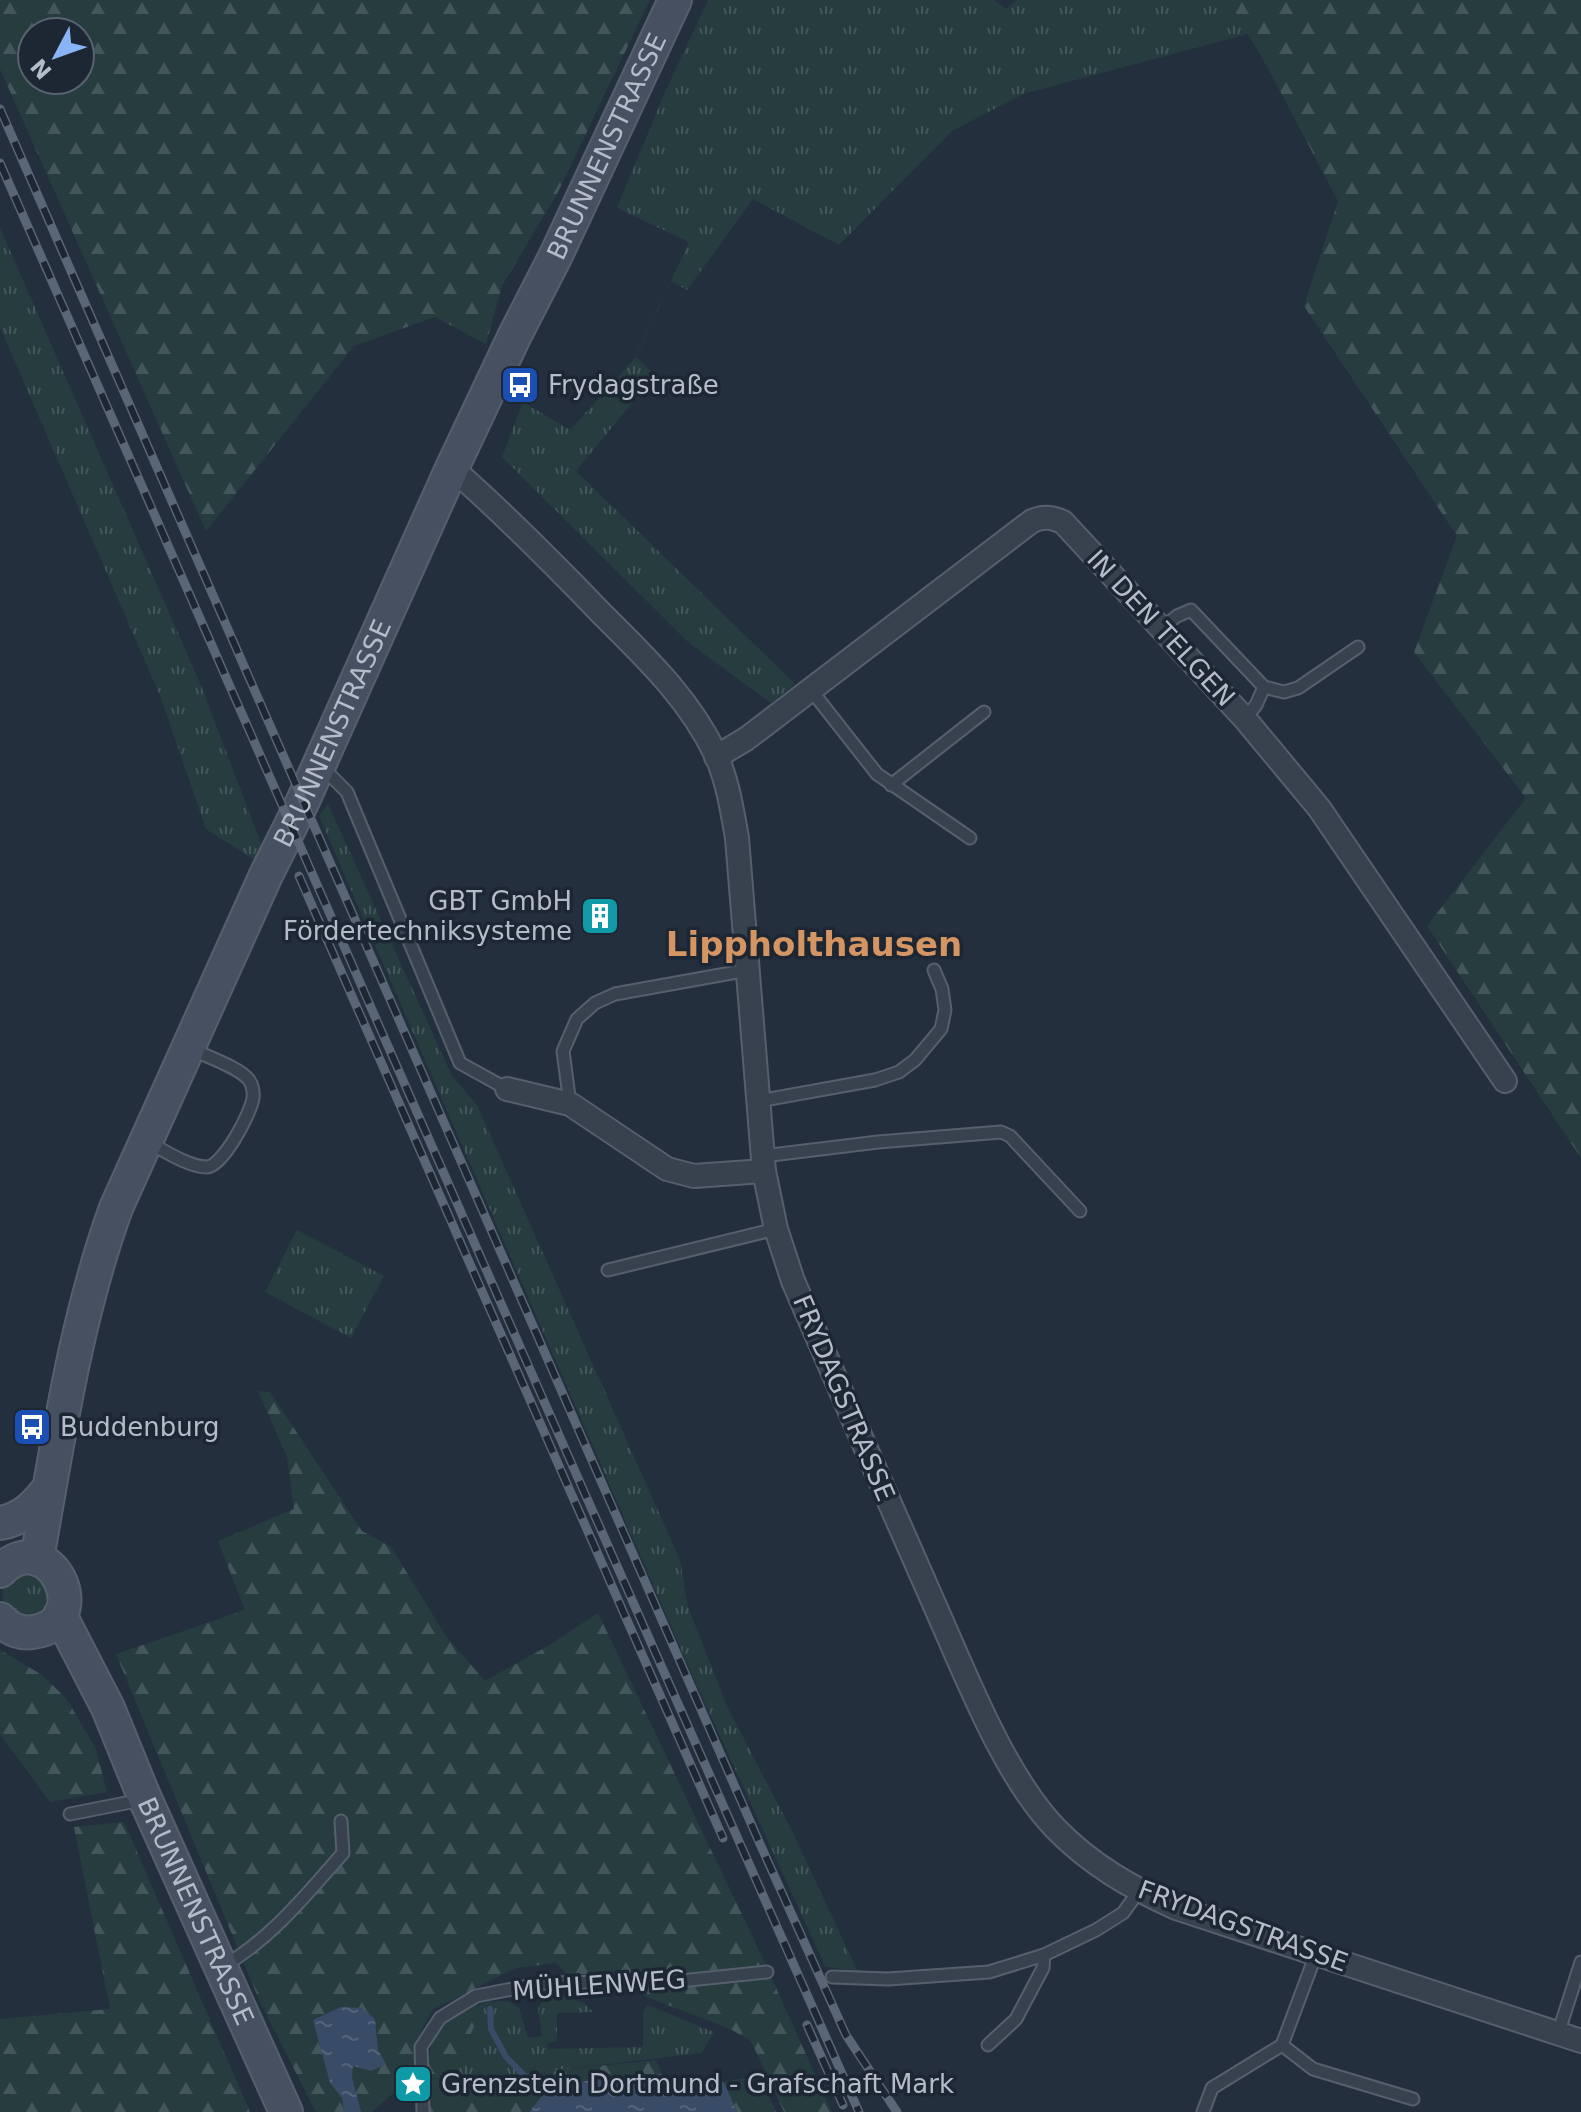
<svg xmlns="http://www.w3.org/2000/svg" width="1581" height="2112" font-family="'DejaVu Sans',sans-serif">
	<style>
		.grass { fill: url(#grass-tufts) }
		.forest { fill: url(#forest-firs); fill-rule: evenodd }
		.water { fill: url(#water-ripples) }
		.lines { fill: none; stroke-linecap: round; stroke-linejoin: round }
		.stream { stroke: #394c67; stroke-width: 6 }
		.lane-casing { stroke: #565f6c; stroke-width: 15 }
		.street-casing { stroke: #565f6c; stroke-width: 26 }
		.secondary-casing { stroke: #565f6c; stroke-width: 36 }
		.lane { stroke: #38414e; stroke-width: 11 }
		.street { stroke: #38414e; stroke-width: 22 }
		.secondary { stroke: #465061; stroke-width: 32 }
		.rail-casing { stroke: #5a6575; stroke-width: 9 }
		.rail { stroke: #1d2633; stroke-width: 6; stroke-dasharray: 18; stroke-linecap: butt }
		.labels { text-anchor: middle; dominant-baseline: central; stroke-width: 7; stroke-linejoin: round; paint-order: stroke }
		.street-label { font-size: 26px; fill: #b4bcc9; stroke: #1d2633 }
		.poi-label { font-size: 26px; fill: #b4bcc9; stroke: #1d2633; text-anchor: start }
		.district-label { font-size: 34px; font-weight: bold; fill: #d59563; stroke: #1d2633 }
	</style>
	<defs>
		<pattern id="grass-tufts" width="24" height="20" patternUnits="userSpaceOnUse" patternTransform="scale(2)"><rect width="24" height="20" fill="#263c3f"/><path d="M3 7l-1-3M5 7V3M7 7l1-3M15 17l-1-3M17 17v-4M19 17l1-3" fill="none" stroke="#435659"/></pattern>
		<pattern id="forest-firs" width="22" height="20" patternUnits="userSpaceOnUse" patternTransform="scale(2)"><rect width="22" height="20" fill="#263c3f"/><path d="M5 1l3.5 6h-7zM16 11l3.5 6h-7z" fill="#435659"/></pattern>
		<pattern id="water-ripples" width="26" height="14" patternUnits="userSpaceOnUse" patternTransform="scale(2)"><rect width="26" height="14" fill="#394c67"/><path d="M2 4q2-2 4 0t4 0M15 11q2-2 4 0t4 0" fill="none" stroke="#53647b"/></pattern>
	</defs>
	<rect width="100%" height="100%" fill="#242f3e"/>
	<!-- grass -->
	<g class="grass">
		<polygon points="708,0 994,0 1006,9 1016,0 1228,0 1248,34 1023,94 952,131 839,245 753,199 687,290 671,281 636,357 655,375 576,471 795,684 771,703 689,643 502,457 523,402 570,430 635,358 689,242 617,208 665,92"/>
		<polygon points="0,228 200,683 262,846 255,860 206,829 161,698 0,327"/>
		<polygon points="328,804 452,1076 477,1105 680,1560 688,1607 727,1706 793,1833 858,1972 825,1966 694,1679 319,816"/>
		<polygon points="297,1230 384,1276 351,1338 265,1292"/>
		<polygon points="35,1570 56,1595 36,1622 5,1609 2,1592 10,1576"/>
		<polygon points="561,1995 584,2003 593,2012 557,2013 557,2041 547,2044 548,2049 643,2047 643,2011 648,2005 714,2032 702,2053 550,2071 505,2093 468,2086 438,2091 437,2073 465,2054 472,2031 487,2002 508,2001 519,2008 528,2038 542,2036 538,2008 544,1998"/>
	</g>
	<!-- forest -->
	<g class="forest">
		<path d="M 0,0 L 650,0 L 558,192 L 502,286 L 486,344 L 435,317 L 354,346 L 206,531 L 0,69 ZM 32,32 L 80,32 L 80,80 L 32,80 Z"/>
		<polygon points="1228,0 1581,0 1581,1158 1427,926 1526,798 1414,652 1457,536 1304,306 1338,201 1269,70"/>
		<polygon points="258,1391 270,1392 362,1531 391,1547 446,1636 485,1681 548,1646 598,1613 766,1965 692,1972 569,1976 556,1963 516,1968 432,2010 414,2045 417,2091 392,2094 372,2112 361,2112 352,2077 353,2065 378,2050 375,2019 319,2042 330,2083 342,2098 344,2112 316,2112 260,2002 116,1654 245,1610 218,1541 294,1509 287,1457"/>
		<polygon points="0,1650 42,1675 66,1698 96,1749 107,1792 50,1802 0,1734"/>
		<polygon points="124,1822 250,2112 0,2112 0,2019 110,2009 74,1827"/>
		<polygon points="751,1977 772,1979 832,2112 784,2112 751,2041 730,2029 639,1994 643,1984"/>
		<path d="M 487,2002 L 472,2031 L 465,2054 L 437,2073 L 439,2091 L 468,2086 L 505,2093 L 550,2071 L 656,2060 L 662,2074 L 552,2084 L 529,2112 L 428,2112 C 428,2053 420,2023 487,2002 Z"/>
		<polygon points="759,2075 776,2112 737,2112 724,2082"/>
	</g>
	<!-- water -->
	<g class="water">
		<polygon points="341,2007 362,2008 375,2019 378,2050 386,2064 371,2071 353,2066 352,2077 361,2112 344,2112 342,2098 330,2083 313,2020"/>
		<polygon points="662,2074 666,2095 671,2086 724,2082 737,2112 529,2112 552,2084"/>
	</g>
	<g class="lines">
		<!-- stream -->
		<polyline class="stream" points="490,2009 491,2029 506,2057 543,2094"/>
		<defs>
			<g id="lane">
				<polyline points="1162,628 1177,616 1191,610 1264,687 1256,705 1245,719"/>
				<polyline points="1264,687 1284,692 1298,688 1358,647"/>
				<polyline points="811,690 877,774 970,838"/>
				<polyline points="323,768 347,792 460,1063 507,1089"/>
				<polyline points="891,785 984,712"/>
				<polyline points="759,1101 875,1080 899,1072 915,1060 941,1029 945,1010 942,989 934,970"/>
				<polyline points="570,1104 563,1051 577,1019 595,1003 615,994 748,970"/>
				<path d="M 150,1143 C 165,1151 189,1167 207,1167 C 223,1166 251,1113 253,1098 C 254,1093 252,1084 249,1080 C 239,1067 205,1056 189,1048"/>
				<polyline points="763,1156 878,1142 1001,1132 1010,1136 1080,1211"/>
				<polyline points="608,1270 776,1229"/>
				<polyline points="70,1814 141,1800"/>
				<path d="M 222,1967 C 271,1939 306,1895 343,1853 L 341,1821"/>
				<polyline points="832,1977 888,1979 989,1972 1044,1955 1096,1930 1123,1913 1139,1891"/>
				<polyline points="1558,2034 1581,1962"/>
				<polyline points="988,2045 1016,2019 1043,1968 1044,1955"/>
				<polyline points="1282,2045 1313,2069 1413,2099"/>
				<polyline points="423,2112 421,2047 440,2018 476,1996 543,1983 680,1981 767,1972"/>
				<polyline points="1203,2112 1212,2088 1282,2045 1316,1954"/>
			</g>
			<g id="street">
				<path d="M 452,468 C 504,514 553,563 601,613 C 645,657 689,698 716,755 C 728,782 732,810 737,838 L 764,1171 L 776,1229 L 793,1281 C 841,1392 890,1504 939,1615 C 968,1681 1006,1777 1055,1828 C 1091,1865 1130,1887 1176,1908 L 1581,2041"/>
				<path d="M 716,757 L 746,739 L 1032,521 C 1044,516 1051,517 1063,522 L 1245,719 L 1319,808 L 1505,1081"/>
				<polyline points="507,1089 570,1104 667,1169 694,1176 764,1171"/>
			</g>
			<g id="secondary">
				<path d="M 0,1523 C 23,1519 35,1506 49,1488"/>
				<path id="s1" d="M 37,1559 C 58,1442 75,1321 116,1208 L 266,875 L 302,803 L 452,468 L 514,337 L 556,255 L 675,0"/>
				<path d="M 0,1571 C 50,1521 98,1624 33,1632 C 20,1634 9,1629 0,1619"/>
				<path id="s2" d="M 60,1615 L 108,1708 L 143,1794 L 286,2112"/>
			</g>
		</defs>
		<!-- lane casing -->
		<use href="#lane" class="lane-casing"/>
		<!-- street casing -->
		<use href="#street" class="street-casing"/>
		<!-- secondary casing -->
		<use href="#secondary" class="secondary-casing"/>
		<!-- lane -->
		<use href="#lane" class="lane"/>
		<!-- street -->
		<use href="#street" class="street"/>
		<!-- secondary -->
		<use href="#secondary" class="secondary"/>
		<defs>
			<g id="rail">
				<polyline points="0,109 760,1844 846,2035 897,2112"/>
				<polyline points="0,163 543,1399 859,2112"/>
				<polyline points="299,876 723,1838"/>
				<polyline points="807,2025 843,2105"/>
			</g>
		</defs>
		<!-- rail casing -->
		<use href="#rail" class="rail-casing"/>
		<!-- rail -->
		<use href="#rail" class="rail"/>
	</g>
	<!-- icons -->
	<defs>
		<symbol id="bus-square" viewBox="-11 -11 22 22"><rect x="-9" y="-9" width="18" height="18" rx="4" fill="#1a4fb4" stroke="#1d2633"/><path d="M-5-6H5V4H4V6H2V4H-2V6H-4V4H-5ZM-3.5-4V0h7V-4ZM-3.5 1.2v1.5H-2V1.2ZM2 1.2v1.5H3.5V1.2Z" fill="#fff"/></symbol>
		<symbol id="building-square" viewBox="-11 -11 22 22"><rect x="-9" y="-9" width="18" height="18" rx="4" fill="#0f9aa8" stroke="#1d2633"/><path d="M-4-6H4V6H1V3H-1V6H-4ZM-2.5-4.3h1.7v1.8h-1.7ZM.8-4.3h1.7v1.8H.8ZM-2.5-1h1.7V.8h-1.7ZM.8-1h1.7V.8H.8Z" fill="#fff"/></symbol>
		<symbol id="sight-square" viewBox="-11 -11 22 22"><rect x="-9" y="-9" width="18" height="18" rx="4" fill="#0f9aa8" stroke="#1d2633"/><path d="M0-6L1.8-2.2L6-1.7L2.9 1.2L3.7 5.4L0 3.3L-3.7 5.4L-2.9 1.2L-6-1.7L-1.8-2.2Z" fill="#fff"/></symbol>
	</defs>
	<g fill-rule="evenodd">
		<use href="#bus-square" x="498" y="363" width="44" height="44"/>
		<use href="#building-square" x="578" y="894" width="44" height="44"/>
		<use href="#bus-square" x="10" y="1405" width="44" height="44"/>
		<use href="#sight-square" x="391" y="2062" width="44" height="44"/>
	</g>
	<g class="labels">
		<!-- street labels -->
		<g class="street-label">
			<text stroke="none"><textPath href="#s1" startOffset="1530">BRUNNENSTRASSE</textPath></text>
			<text transform="translate(1161 628) rotate(47)">IN DEN TELGEN</text>
			<text stroke="none"><textPath href="#s1" startOffset="882">BRUNNENSTRASSE</textPath></text>
			<text transform="translate(844 1398) rotate(67)">FRYDAGSTRASSE</text>
			<text stroke="none"><textPath href="#s2" startOffset="326">BRUNNENSTRASSE</textPath></text>
			<text transform="translate(1243 1926) rotate(20)">FRYDAGSTRASSE</text>
			<text transform="translate(599 1985) rotate(-4)">MÜHLENWEG</text>
		</g>
		<!-- poi labels -->
		<g class="poi-label">
			<text x="548" y="385">Frydagstraße</text>
			<text x="572" y="901" text-anchor="end">GBT GmbH<tspan x="572" dy="30">Fördertechniksysteme</tspan></text>
			<text x="60" y="1427">Buddenburg</text>
			<text x="441" y="2084">Grenzstein Dortmund - Grafschaft Mark</text>
		</g>
		<!-- district labels -->
		<g class="district-label">
			<text x="814" y="944">Lippholthausen</text>
		</g>
	</g>
	<!-- north arrow -->
	<g transform="translate(56 56) rotate(229)"><circle r="38" fill="#1d2633" stroke="#59626f" stroke-width="2"/>
	<path d="M0-6L14 30L0 20L-14 30Z" fill="#8ab4f8"/>
	<text y="-12" font-size="22" font-weight="bold" text-anchor="middle" fill="#b4bcc9">N</text>
	</g>
</svg>
